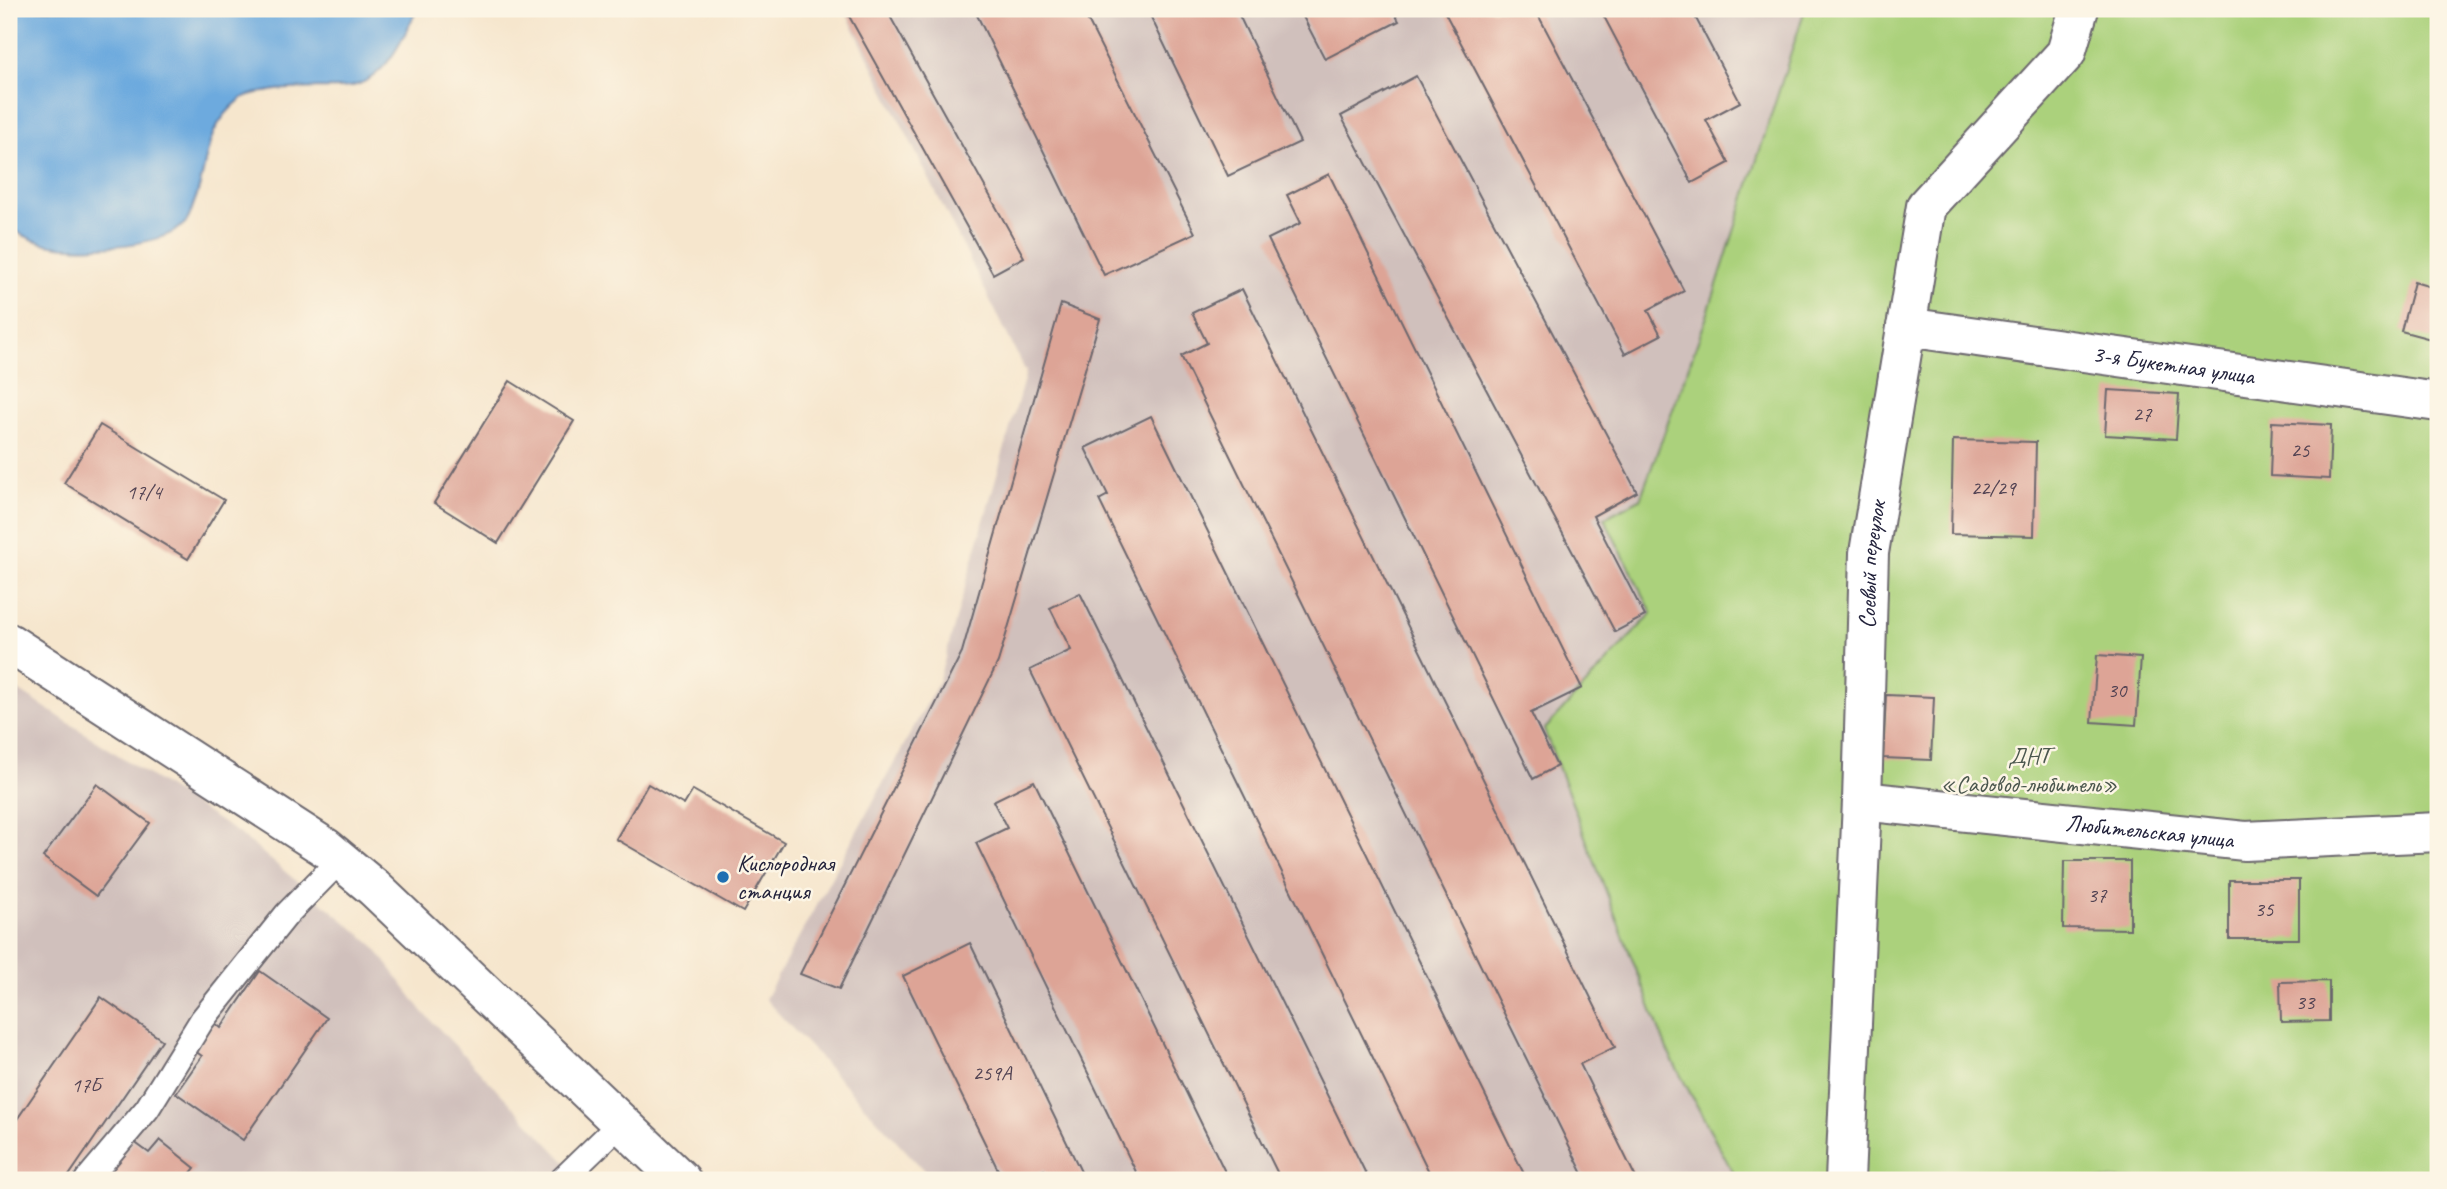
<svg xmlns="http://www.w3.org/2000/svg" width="2447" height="1189" font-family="Caveat,sans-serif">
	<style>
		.industrial { fill: #d0c0bc }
		.green { fill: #abd17b; stroke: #667a5b; stroke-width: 2 }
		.water { fill: #6daade; stroke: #48668c; stroke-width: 2 }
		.building { fill: #dda496 }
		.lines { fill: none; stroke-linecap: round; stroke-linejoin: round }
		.service-casing { stroke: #6c676e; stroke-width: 28 }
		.minor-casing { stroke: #6c676e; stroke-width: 42 }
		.service { stroke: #fff; stroke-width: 24 }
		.minor { stroke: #fff; stroke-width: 38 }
		.poi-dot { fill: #1f6fb2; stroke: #fcf5e5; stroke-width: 2.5 }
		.labels { text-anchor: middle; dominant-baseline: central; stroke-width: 5; stroke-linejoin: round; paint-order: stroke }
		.number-label { font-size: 21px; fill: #514252 }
		.street-label { font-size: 24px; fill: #22223b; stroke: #fcf5e5 }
		.park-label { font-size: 24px; fill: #4b574e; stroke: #fcf5e5 }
		.poi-label { font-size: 24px; fill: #22223b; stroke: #fcf5e5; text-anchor: start }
	</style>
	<rect width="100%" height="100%" fill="#fcf5e5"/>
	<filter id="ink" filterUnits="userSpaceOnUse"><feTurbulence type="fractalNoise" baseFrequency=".0143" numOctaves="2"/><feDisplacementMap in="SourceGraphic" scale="14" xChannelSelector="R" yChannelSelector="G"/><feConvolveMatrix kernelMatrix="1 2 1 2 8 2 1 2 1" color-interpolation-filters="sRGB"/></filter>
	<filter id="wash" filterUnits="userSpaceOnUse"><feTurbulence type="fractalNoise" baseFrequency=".00686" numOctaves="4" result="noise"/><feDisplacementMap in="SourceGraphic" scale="28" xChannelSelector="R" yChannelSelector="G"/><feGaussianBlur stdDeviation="1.57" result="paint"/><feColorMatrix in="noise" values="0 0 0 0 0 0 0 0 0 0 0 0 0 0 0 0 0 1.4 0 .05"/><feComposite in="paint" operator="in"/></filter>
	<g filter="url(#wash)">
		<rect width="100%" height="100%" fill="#f6e6cd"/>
		<!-- industrial -->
		<g class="industrial">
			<polygon points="844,9 1805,9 1706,319 1640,499 1604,518 1652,613 1544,730 1667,1050 1737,1180 933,1180 765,999 938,683 1026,372"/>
			<polygon points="9,684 241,835 372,944 423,1012 583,1180 9,1180"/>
		</g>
		<!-- green -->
		<polygon class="green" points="1805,9 2438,9 2438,1180 1737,1180 1667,1050 1544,730 1652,613 1604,518 1640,499 1706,319"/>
		<!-- water -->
		<path class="water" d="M 9,9 L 417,9 C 401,42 384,86 340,88 C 317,89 294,87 271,91 C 262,93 248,93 241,99 C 200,132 211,161 194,203 C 192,208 190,218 186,222 C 166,247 88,250 58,246 C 40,244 24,237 9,227 Z"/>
		<g id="blocks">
			<!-- building -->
			<g class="building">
				<polygon points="845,9 886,9 1024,257 993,274"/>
				<polygon points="974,9 1082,9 1195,233 1104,275"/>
				<polygon points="1147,9 1236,9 1300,142 1228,176"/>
				<polygon points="1299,9 1392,9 1399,21 1325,59"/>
				<polygon points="1443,9 1535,9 1684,291 1648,310 1661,335 1625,354"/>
				<polygon points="1600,9 1691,9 1740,102 1706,120 1729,163 1692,183"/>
				<polygon points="1416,76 1637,492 1593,516 1645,616 1615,632 1341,116"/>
				<polygon points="1329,174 1582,688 1531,713 1557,766 1533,779 1268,239 1301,223 1287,195"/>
				<polygon points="2414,282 2438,289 2438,341 2401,331"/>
				<polygon points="1242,289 1615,1047 1580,1064 1637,1180 1586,1180 1181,356 1207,343 1192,313"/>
				<polygon points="1061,304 1100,319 998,662 839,989 800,974 962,652"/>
				<polygon points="510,381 574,421 498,543 434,503"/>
				<polygon points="2108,390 2179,394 2176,439 2105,435"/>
				<polygon points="1151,416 1527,1180 1433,1180 1099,500 1108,495 1085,448"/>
				<polygon points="2272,422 2331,425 2329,479 2270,476"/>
				<polygon points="100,425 224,500 188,559 64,483"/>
				<polygon points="1953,440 2036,442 2034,536 1951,534"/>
				<polygon points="1080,593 1369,1180 1281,1180 1030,670 1071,650 1050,608"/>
				<polygon points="2097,655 2141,658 2136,725 2092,722"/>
				<polygon points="1886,695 1934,697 1931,760 1883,758"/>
				<polygon points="1034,781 1229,1180 1140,1180 976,843 1007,828 993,801"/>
				<polygon points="97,784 150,823 96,896 43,857"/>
				<polygon points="648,784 684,805 693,790 784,842 743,912 616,839"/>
				<polygon points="2064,861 2130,861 2130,929 2063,928"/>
				<rect x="2229" y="880" width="70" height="59"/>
				<polygon points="970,943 1085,1180 1049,1180 1044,1170 1022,1180 1003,1180 903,976"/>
				<polygon points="260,971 327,1018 243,1140 176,1093 202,1056 195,1051 215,1023 221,1028"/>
				<polygon points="2329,981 2329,1021 2281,1022 2280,982"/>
				<polygon points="101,997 162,1040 66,1180 9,1180 9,1131"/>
				<polygon points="160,1140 195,1168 185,1180 104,1180 134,1142 149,1153"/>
			</g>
		</g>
	</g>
	<g filter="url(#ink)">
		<use href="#blocks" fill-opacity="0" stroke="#6c676e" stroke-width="2"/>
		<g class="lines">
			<defs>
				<g id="service">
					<polyline points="87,1180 147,1109 202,1020 287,914 341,859"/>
					<polyline points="562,1180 621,1123"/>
				</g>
				<g id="minor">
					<path id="s1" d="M 1906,327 L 2438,402"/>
					<polyline points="9,643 326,848 374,888 681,1180"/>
					<path id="s2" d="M 1862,801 L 2245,841 L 2438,832"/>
					<path id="s3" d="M 1845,1180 L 1862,801 L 1869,553 L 1926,206 L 2066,53 L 2079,9"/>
				</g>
			</defs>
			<!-- service casing -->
			<use href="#service" class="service-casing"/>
			<!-- minor casing -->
			<use href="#minor" class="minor-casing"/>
			<!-- service -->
			<use href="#service" class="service"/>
			<!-- minor -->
			<use href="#minor" class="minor"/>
		</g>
	</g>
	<!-- markers -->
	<circle class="poi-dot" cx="723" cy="877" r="7"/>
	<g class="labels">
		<!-- number labels -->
		<g class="number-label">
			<text x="2142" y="414">27</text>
			<text x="2300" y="450">25</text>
			<text x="1993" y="488">22/29</text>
			<text x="144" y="492">17/4</text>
			<text x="2117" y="690">30</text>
			<text x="2097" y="895">37</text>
			<text x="2264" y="909">35</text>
			<text x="2305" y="1002">33</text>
			<text x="992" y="1073">259А</text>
			<text x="86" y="1085">17Б</text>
		</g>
		<!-- street labels -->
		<g class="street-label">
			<text stroke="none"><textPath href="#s1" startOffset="270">3-я Букетная улица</textPath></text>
			<text stroke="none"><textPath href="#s3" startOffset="616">Соевый переулок</textPath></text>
			<text stroke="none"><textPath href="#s2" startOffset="289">Любительская улица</textPath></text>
		</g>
		<!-- park labels -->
		<g class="park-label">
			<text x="2029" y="756">ДНТ<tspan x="2029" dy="28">«Садовод-любитель»</tspan></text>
		</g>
		<!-- poi labels -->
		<g class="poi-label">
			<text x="737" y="863">Кислородная<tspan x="737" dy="28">станция</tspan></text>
		</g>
	</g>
	<!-- margin -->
	<rect width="2447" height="1189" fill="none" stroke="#fcf5e5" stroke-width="35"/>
</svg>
